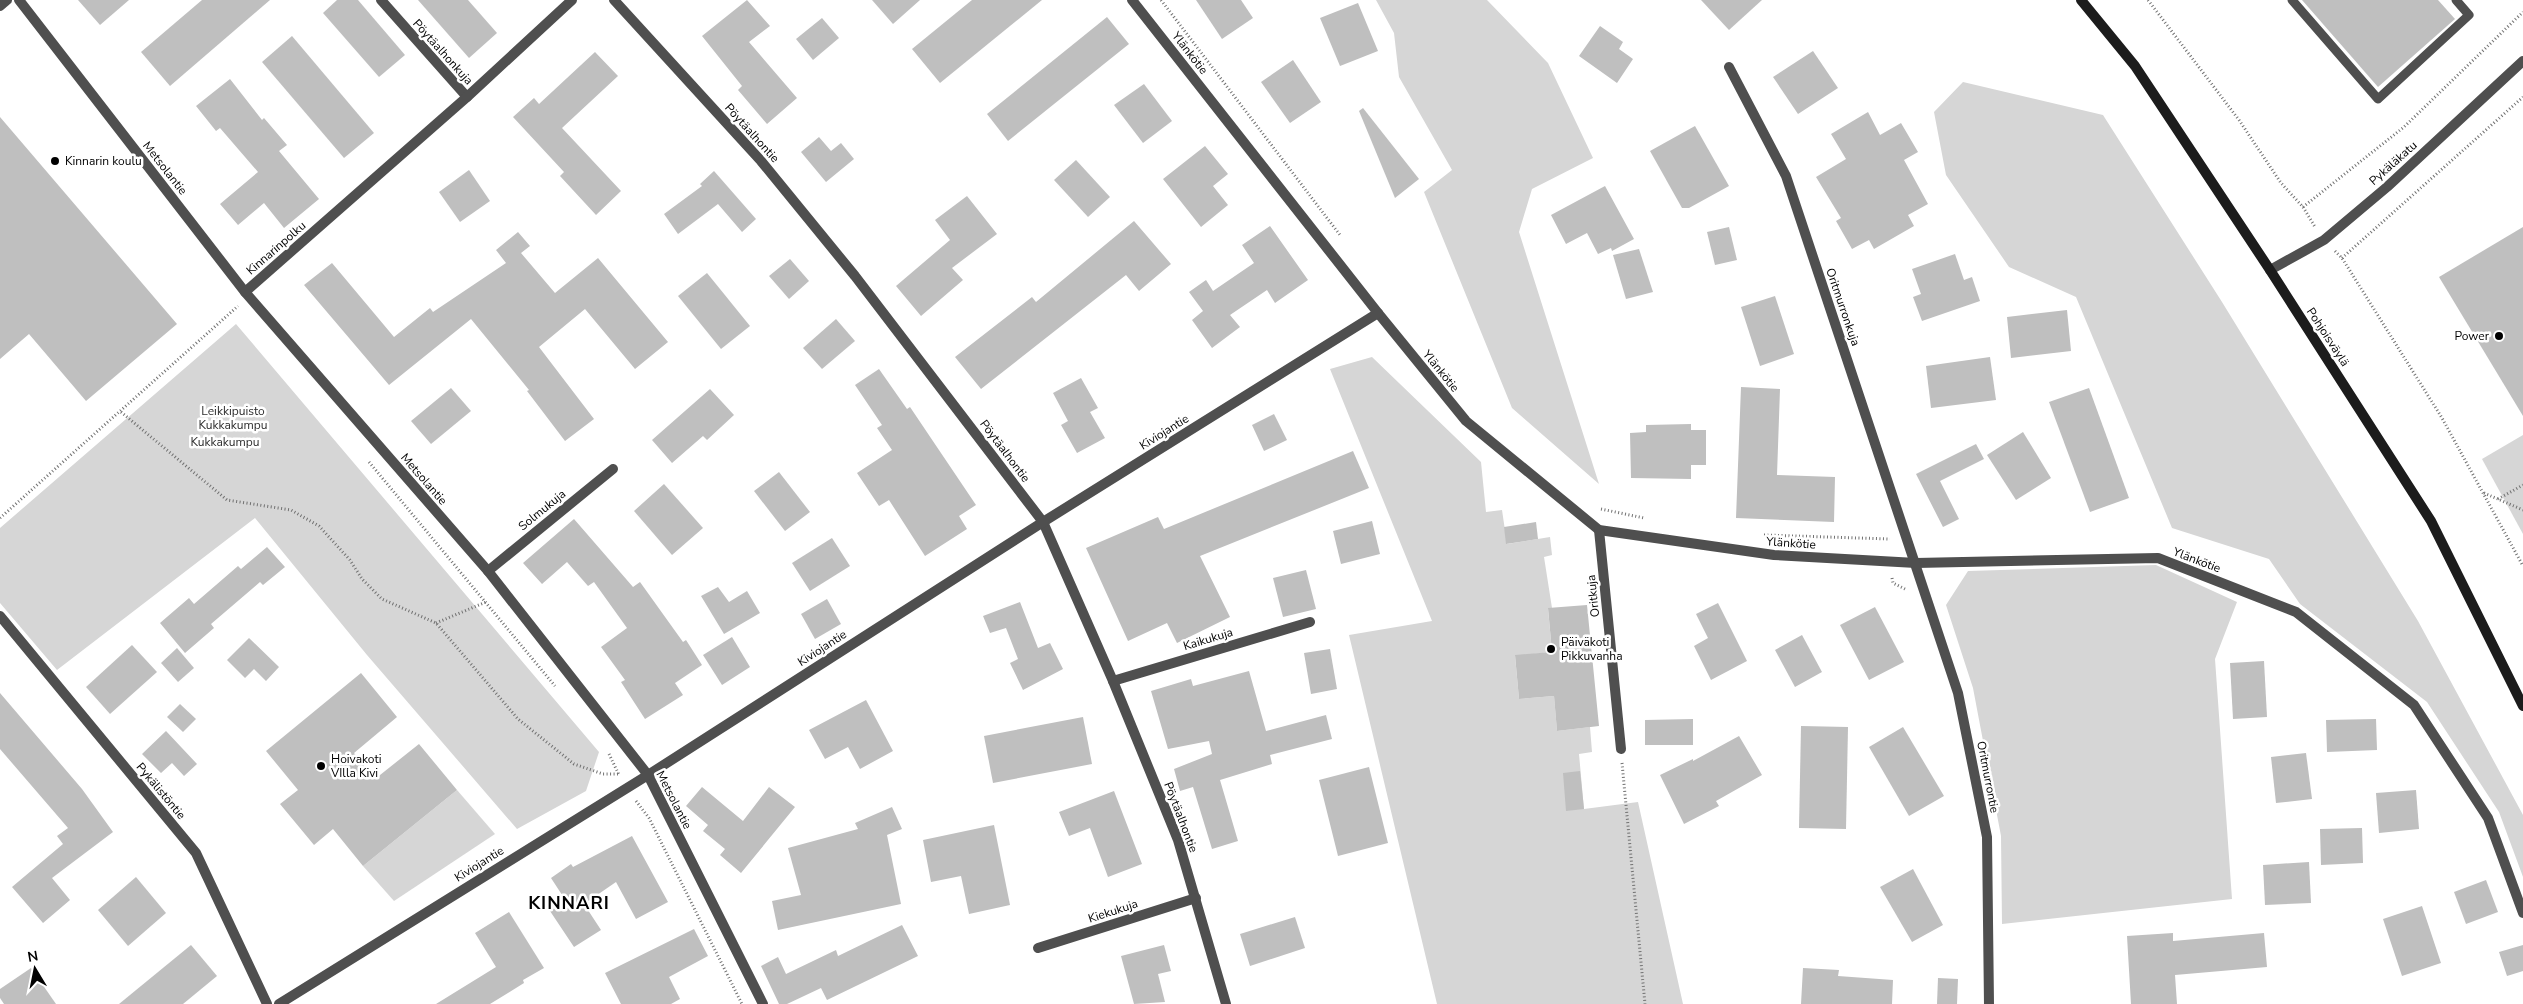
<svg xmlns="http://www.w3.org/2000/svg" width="2523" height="1004" font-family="'Nunito Sans',sans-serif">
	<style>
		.green { fill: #d6d6d6 }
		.building { fill: #bfbfbf }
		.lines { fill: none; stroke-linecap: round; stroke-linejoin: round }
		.path { stroke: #717171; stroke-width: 3; stroke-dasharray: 1 2.5; stroke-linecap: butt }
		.lane { stroke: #4f4f4f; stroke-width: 9 }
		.street { stroke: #4f4f4f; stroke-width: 10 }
		.secondary { stroke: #1c1c1c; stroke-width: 10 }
		.poi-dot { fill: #000; stroke: #fff; stroke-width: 2 }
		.labels { text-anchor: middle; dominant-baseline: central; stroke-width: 5; stroke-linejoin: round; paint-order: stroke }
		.street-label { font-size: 12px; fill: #000; stroke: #fff }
		.poi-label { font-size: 12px; fill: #000; stroke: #fff; text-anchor: start }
		.park-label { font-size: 12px; fill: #2d2d2d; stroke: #fff }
		.district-label { font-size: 18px; font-weight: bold; letter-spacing: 1px; fill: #000; stroke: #fff }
	</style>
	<rect width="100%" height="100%" fill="#fff"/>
	<!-- green -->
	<g class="green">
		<polygon points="1376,0 1487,0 1548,63 1593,158 1532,189 1519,232 1599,484 1512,408 1424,192 1452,170 1399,77 1394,33"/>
		<polygon points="1963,82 2103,115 2222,302 2418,621 2523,815 2523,877 2499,812 2427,702 2300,604 2269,559 2172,528 2076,297 2009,267 1946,175 1934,112"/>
		<polygon points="236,324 599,752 586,791 517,829 367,655 255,518 57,670 0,603 0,528"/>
		<polygon points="1372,357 1481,462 1486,512 1502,510 1507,544 1550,537 1552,555 1544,557 1552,608 1548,609 1552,652 1515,656 1519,699 1554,696 1557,731 1590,727 1592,752 1579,754 1584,809 1638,802 1683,1004 1437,1004 1349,635 1432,621 1330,369"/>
		<polygon points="2523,435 2523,534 2482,459"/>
		<polygon points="2156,565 2237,602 2215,659 2232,899 2002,924 2001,836 1973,688 1946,605 1968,571"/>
		<polygon points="457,790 495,834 394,901 363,866"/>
	</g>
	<!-- building -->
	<g class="building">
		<polygon points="78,0 129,0 100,25"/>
		<polygon points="202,0 270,0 170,86 141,52"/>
		<polygon points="337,0 358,0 405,55 379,77 323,13"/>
		<polygon points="418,0 468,0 497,33 469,58"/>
		<polygon points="747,0 770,26 749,42 797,98 767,124 738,90 742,86 702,36"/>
		<polygon points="872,0 920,0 893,24"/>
		<polygon points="972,0 1042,0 940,83 912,49"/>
		<polygon points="1196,0 1241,0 1253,18 1222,39"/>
		<polygon points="1701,0 1762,0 1729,30"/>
		<polygon points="2302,0 2438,0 2455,19 2378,87"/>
		<polygon points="1358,3 1378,51 1340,66 1320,18"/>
		<polygon points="1107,17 1129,44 1008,141 987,114"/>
		<polygon points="822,18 839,38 813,60 796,39"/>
		<polygon points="1600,26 1623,42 1619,49 1633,59 1617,83 1579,56"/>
		<polygon points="292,36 374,133 344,158 262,62"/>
		<polygon points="1813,51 1838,88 1798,114 1773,77"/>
		<polygon points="595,52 618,76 562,128 621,191 596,215 560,176 564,172 513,117 534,98 539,104"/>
		<polygon points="1293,60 1321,102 1290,123 1261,82"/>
		<polygon points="230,79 262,120 264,118 287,145 279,151 319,199 284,228 264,203 238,225 220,204 258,172 220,128 216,131 196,106"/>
		<polygon points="1144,84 1172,121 1143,143 1114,105"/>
		<polygon points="1363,108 1419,179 1395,198 1359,111"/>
		<polygon points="1868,112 1880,135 1901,123 1918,152 1904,160 1928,204 1908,215 1914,226 1874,249 1869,240 1852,249 1836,221 1841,218 1816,177 1846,159 1831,134"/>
		<polygon points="0,117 177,324 86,401 29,334 0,359"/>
		<polygon points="1695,126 1729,186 1689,208 1682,208 1650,151"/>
		<polygon points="819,137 831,151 841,143 854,159 826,182 801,152"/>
		<polygon points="1205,146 1228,174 1213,186 1228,205 1201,227 1163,179"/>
		<polygon points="1076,160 1110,197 1088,217 1054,180"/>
		<polygon points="469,170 490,201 460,222 439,192"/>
		<polygon points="714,171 756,219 742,232 718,204 678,234 664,214 702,186 700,184"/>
		<polygon points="1605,186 1634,239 1612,251 1611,248 1598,254 1587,233 1566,244 1551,215"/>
		<polygon points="967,196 997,234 952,268 963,280 921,316 896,286 950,240 935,220"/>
		<polygon points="1134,221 1171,264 1139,291 1126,275 981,389 955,357 1032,297 1036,302"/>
		<polygon points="1270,226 1308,280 1275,303 1267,290 1230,315 1240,327 1212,348 1192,320 1203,311 1189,292 1206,280 1213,291 1254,263 1242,245"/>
		<polygon points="1729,227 1737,260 1715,265 1707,232"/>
		<polygon points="2523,227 2523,416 2439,277"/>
		<polygon points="518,232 530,246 521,253 555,293 598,258 668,342 635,369 585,309 539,347 594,419 565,441 527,391 529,390 471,319 389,385 304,285 332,263 394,337 430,308 433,312 506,263 496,250"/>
		<polygon points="1639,249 1653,292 1626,299 1613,255"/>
		<polygon points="1955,254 1964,280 1972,277 1980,301 1922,321 1913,297 1921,294 1912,269"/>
		<polygon points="790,259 809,281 789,299 769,276"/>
		<polygon points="707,273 750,326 721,349 678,296"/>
		<polygon points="1775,296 1794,354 1760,366 1741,307"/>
		<polygon points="2067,310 2071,351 2011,358 2007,317"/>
		<polygon points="836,319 855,341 822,369 803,348"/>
		<polygon points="1990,357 1996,400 1931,408 1926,366"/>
		<polygon points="879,369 907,409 910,407 976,505 959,516 967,529 925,556 889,500 879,506 857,473 892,450 877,428 882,425 855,385"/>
		<polygon points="1081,378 1098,408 1090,412 1105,438 1077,453 1061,425 1068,421 1053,393"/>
		<polygon points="1741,387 1780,389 1777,475 1835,477 1834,522 1736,518"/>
		<polygon points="451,388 471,411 431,444 411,421"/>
		<polygon points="2089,388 2129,498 2090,512 2049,402"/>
		<polygon points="710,389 734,415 707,440 703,436 672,463 652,440"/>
		<polygon points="1274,414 1287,440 1264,451 1252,425"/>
		<polygon points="1691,424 1691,430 1706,430 1706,465 1691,465 1691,479 1631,478 1630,433 1646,432 1646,425"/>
		<polygon points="2023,432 2051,478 2016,500 1987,455"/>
		<polygon points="1976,444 1984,459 1940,481 1959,519 1943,527 1916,474"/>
		<polygon points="1353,451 1369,488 1200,556 1230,617 1177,643 1167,623 1128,641 1086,548 1158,517 1164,529"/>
		<polygon points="779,472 810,512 785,531 754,491"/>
		<polygon points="664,484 703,528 672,555 634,511"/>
		<polygon points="574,519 633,587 640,582 683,642 686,640 702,665 675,683 683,695 645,719 621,682 625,680 601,647 627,628 594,582 588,586 567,562 542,584 523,563"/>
		<polygon points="1372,521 1380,554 1341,564 1333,531"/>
		<polygon points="1536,522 1538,539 1506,544 1504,527"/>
		<polygon points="832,538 850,566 810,591 792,563"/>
		<polygon points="267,547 285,567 263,585 260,582 211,624 214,628 185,653 160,623 189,598 194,604 238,566 241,569"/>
		<polygon points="1306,570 1316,609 1283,617 1273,578"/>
		<polygon points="718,587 729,602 747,591 760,613 724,634 701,596"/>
		<polygon points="827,599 841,624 815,639 801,614"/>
		<polygon points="1020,602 1038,648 1050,643 1063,669 1023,690 1010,663 1018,659 1006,628 990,633 983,616"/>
		<polygon points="1718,603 1747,661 1711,680 1694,646 1708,638 1696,614"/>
		<polygon points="1587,605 1599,726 1557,731 1554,696 1519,699 1515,655 1552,652 1548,608"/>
		<polygon points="1875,607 1904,662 1869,680 1840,625"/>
		<polygon points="1802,635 1822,672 1795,687 1775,650"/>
		<polygon points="732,637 750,667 722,685 703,655"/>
		<polygon points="249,638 279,667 266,681 254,669 245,678 227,660"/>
		<polygon points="132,645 157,672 110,714 86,687"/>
		<polygon points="177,648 194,668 178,682 161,663"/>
		<polygon points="1330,649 1337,689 1311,694 1304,653"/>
		<polygon points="2264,661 2267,717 2233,719 2230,663"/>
		<polygon points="1249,671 1266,731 1326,715 1332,739 1270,755 1272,764 1220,780 1238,841 1212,849 1193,787 1180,791 1174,769 1212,754 1209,741 1168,749 1151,691 1191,679 1193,686"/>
		<polygon points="361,673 397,717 354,753 375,779 419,744 457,790 363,866 333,829 314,845 280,804 298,790 266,751"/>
		<polygon points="0,693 82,789 113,832 52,878 70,900 43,923 12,887 63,844 57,836 68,828 0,749"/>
		<polygon points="866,700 893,751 860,769 848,747 825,759 809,730"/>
		<polygon points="180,704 196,719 183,732 167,717"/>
		<polygon points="1083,717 1092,764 993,783 984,736"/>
		<polygon points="1693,719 1693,745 1645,745 1645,720"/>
		<polygon points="2376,719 2377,750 2327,752 2326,720"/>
		<polygon points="1801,726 1848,727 1846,829 1799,828"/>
		<polygon points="1903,727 1944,796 1909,816 1869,747"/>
		<polygon points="166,731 197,764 184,776 172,763 161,773 142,754"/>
		<polygon points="1739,736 1762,775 1716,801 1719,806 1684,824 1660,775 1693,759 1693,761"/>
		<polygon points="2306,753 2312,799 2276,803 2271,757"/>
		<polygon points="1369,767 1388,843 1338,856 1319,780"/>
		<polygon points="1580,771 1584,809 1566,811 1563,773"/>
		<polygon points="702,787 743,821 769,787 795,807 741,873 720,855 725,849 703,831 708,825 686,806"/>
		<polygon points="2416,790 2419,829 2379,833 2376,793"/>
		<polygon points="1114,791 1142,864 1108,877 1090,828 1069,836 1059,812"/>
		<polygon points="892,807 902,829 887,835 901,904 778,930 772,901 801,895 788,848 858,829 855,823"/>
		<polygon points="994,825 1010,905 969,914 961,876 931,882 923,840"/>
		<polygon points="2362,828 2363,863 2321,865 2320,829"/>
		<polygon points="632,836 668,902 636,919 616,882 584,904 601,930 574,947 550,911 566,901 551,878 571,864 573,867"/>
		<polygon points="2309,862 2311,903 2265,905 2263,865"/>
		<polygon points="1913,869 1943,925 1912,942 1880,887"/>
		<polygon points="136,877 166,913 128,946 98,910"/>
		<polygon points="2486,880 2498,912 2466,924 2454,892"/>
		<polygon points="2422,906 2441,963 2402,976 2383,919"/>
		<polygon points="509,912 544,968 523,980 524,983 490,1004 436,1004 496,967 475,933"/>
		<polygon points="1295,917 1305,948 1250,966 1240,934"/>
		<polygon points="902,925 918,956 827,1000 821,988 787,1004 779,1004 761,966 778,957 786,974 836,950 838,956"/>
		<polygon points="694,929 708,956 669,977 680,999 671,1004 621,1004 605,973"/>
		<polygon points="2173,933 2173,941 2264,933 2267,967 2175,975 2177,1004 2131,1004 2127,936"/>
		<polygon points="191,945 217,976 183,1004 119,1004"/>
		<polygon points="1164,945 1171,971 1158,974 1165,1002 1134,1004 1121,956"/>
		<polygon points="2523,945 2523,971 2507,976 2499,952"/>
		<polygon points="31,968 56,1004 4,1004 0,998 0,989"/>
		<polygon points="1803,968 1839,970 1838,976 1893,980 1892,1004 1801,1004"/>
		<polygon points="1938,978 1958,979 1957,1004 1937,1004"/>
	</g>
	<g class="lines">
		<!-- path -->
		<g class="path">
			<polyline points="1161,0 1340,235"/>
			<polyline points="2148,0 2239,120 2281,183 2303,207 2315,227"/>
			<polyline points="2303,207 2404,127 2523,12"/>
			<polyline points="2335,251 2342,258 2442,418 2523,566"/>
			<polyline points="2342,258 2523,97"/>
			<polyline points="121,412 227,500 291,510 319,526 350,560 362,579 382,599 436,623 518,719 574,764 603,774 618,774"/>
			<polyline points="369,462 555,686"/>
			<polyline points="2484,493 2523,510"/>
			<polyline points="2498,499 2523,485"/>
			<polyline points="1601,509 1644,518"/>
			<polyline points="0,518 238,306"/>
			<polyline points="1764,535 1890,539"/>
			<polyline points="1892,578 1893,583 1907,590"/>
			<polyline points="436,623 486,602"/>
			<polyline points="609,754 619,775"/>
			<polyline points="1622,763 1645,1004"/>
			<polyline points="636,801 649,818 742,1004"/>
		</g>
		<!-- lane -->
		<polyline class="lane" points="2292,0 2378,99 2469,15 2456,0"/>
		<!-- street -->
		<g class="street">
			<polyline points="19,0 245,292 488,571 648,775 763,1004"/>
			<polyline points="381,0 467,97"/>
			<polyline points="614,0 761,161 855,276 1043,522 1113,681 1178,840 1226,1004"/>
			<polyline points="1132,0 1378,313 1466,421 1599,530 1774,555 1916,563 2158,558 2296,612 2414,705 2488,818 2523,913"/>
			<polyline points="0,6 7,0"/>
			<polyline points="1729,67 1786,176 1958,693 1987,837 1989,1004"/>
			<polyline points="2270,270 2324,240 2387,187 2523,61"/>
			<polyline points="245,292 467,97 572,0"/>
			<polyline points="1599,530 1621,749"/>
			<polyline points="488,571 613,469"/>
			<polyline points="0,616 196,853 267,1004"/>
			<polyline points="1113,681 1310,622"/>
			<polyline points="1038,948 1196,898"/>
			<polyline points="279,1004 648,775 1043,522 1378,313"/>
		</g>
		<!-- secondary -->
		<polyline class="secondary" points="2081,0 2135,66 2270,270 2431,521 2523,706"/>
	</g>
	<!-- markers -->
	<g class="poi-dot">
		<circle cx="55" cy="161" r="5"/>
		<circle cx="2499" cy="336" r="5"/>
		<circle cx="1551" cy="649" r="5"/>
		<circle cx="321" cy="766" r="5"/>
	</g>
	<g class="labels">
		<!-- street labels -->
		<g class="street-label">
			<text transform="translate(443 52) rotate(48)">Pöytäalhonkuja</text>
			<text transform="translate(1190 53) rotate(52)">Ylänkötie</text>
			<text transform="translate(752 133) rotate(48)">Pöytäalhontie</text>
			<text transform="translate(2393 163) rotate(-42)">Pykäläkatu</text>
			<text transform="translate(165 168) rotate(52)">Metsolantie</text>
			<text transform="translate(276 248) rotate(-41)">Kinnarinpolku</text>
			<text transform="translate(1843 307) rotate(71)">Oritmurronkuja</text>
			<text transform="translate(2328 337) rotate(57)">Pohjoisväylä</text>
			<text transform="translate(1441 371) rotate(51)">Ylänkötie</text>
			<text transform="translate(1164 432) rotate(-32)">Kiviojantie</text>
			<text transform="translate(1005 451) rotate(53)">Pöytäalhontie</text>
			<text transform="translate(424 479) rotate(49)">Metsolantie</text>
			<text transform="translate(542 510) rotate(-39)">Solmukuja</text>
			<text transform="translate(1791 543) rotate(4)">Ylänkötie</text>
			<text transform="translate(2197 560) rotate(21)">Ylänkötie</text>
			<text transform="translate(1593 596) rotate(-96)">Oritkuja</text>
			<text transform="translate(1208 639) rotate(-17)">Kaikukuja</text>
			<text transform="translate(822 648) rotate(-33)">Kiviojantie</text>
			<text transform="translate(1988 777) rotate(79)">Oritmurrontie</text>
			<text transform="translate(161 791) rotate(50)">Pykälistöntie</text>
			<text transform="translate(674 800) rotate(63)">Metsolantie</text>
			<text transform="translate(1181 817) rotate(69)">Pöytäalhontie</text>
			<text transform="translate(479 864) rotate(-32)">Kiviojantie</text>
			<text transform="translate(1113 911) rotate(-18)">Kiekukuja</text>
		</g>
		<!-- poi labels -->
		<g class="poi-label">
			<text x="65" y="161">Kinnarin koulu</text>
			<text x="2489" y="336" text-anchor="end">Power</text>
			<text x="1561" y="642">Päiväkoti<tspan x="1561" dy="14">Pikkuvanha</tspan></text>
			<text x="331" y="759">Hoivakoti<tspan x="331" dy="14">VIlla Kivi</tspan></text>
		</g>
		<!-- park labels -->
		<g class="park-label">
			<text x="233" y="411">Leikkipuisto<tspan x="233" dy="14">Kukkakumpu</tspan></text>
			<text x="225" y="442">Kukkakumpu</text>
		</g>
		<!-- district labels -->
		<g class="district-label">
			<text x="569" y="903">KINNARI</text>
		</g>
	</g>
	<!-- north arrow -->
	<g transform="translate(35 969) rotate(350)" stroke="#ffffff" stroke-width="4" paint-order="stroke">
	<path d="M0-4L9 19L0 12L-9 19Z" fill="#000000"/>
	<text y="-8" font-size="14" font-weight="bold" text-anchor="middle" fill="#000000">N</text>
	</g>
</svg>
